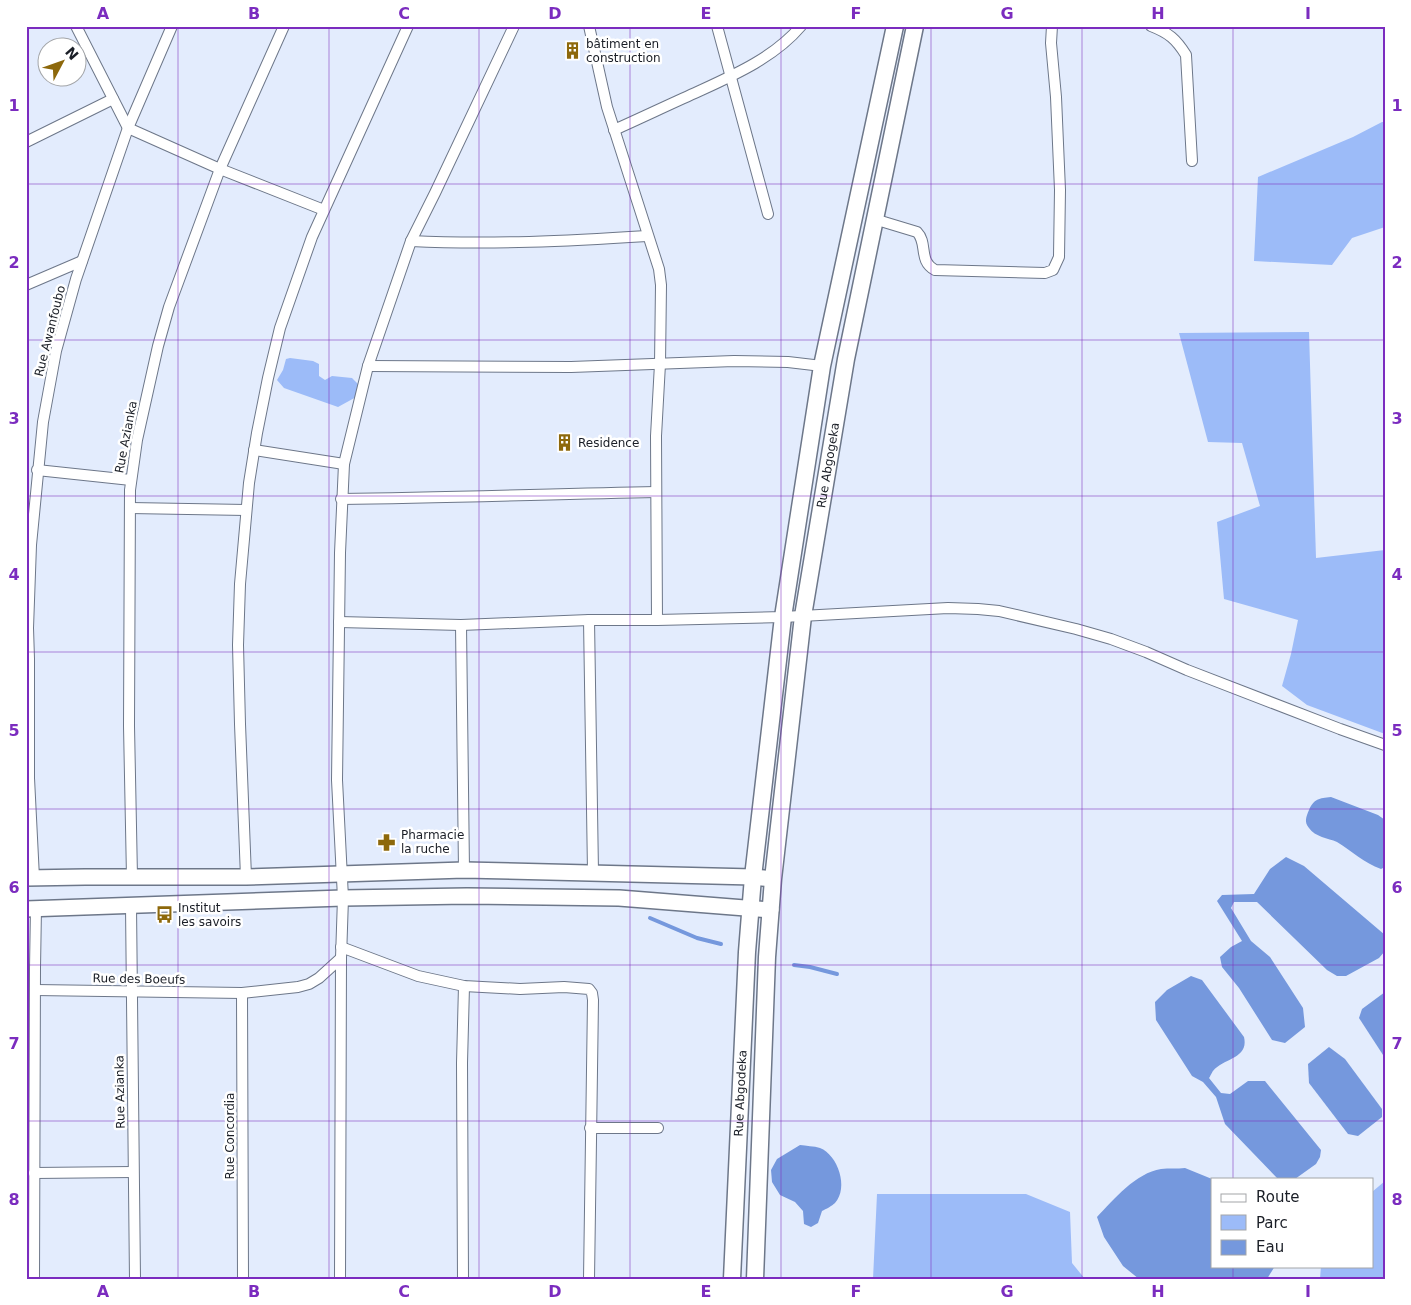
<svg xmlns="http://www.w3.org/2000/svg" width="1411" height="1305" font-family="'DejaVu Sans',sans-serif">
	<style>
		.green { fill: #9cbbf8 }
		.water { fill: #7598dd }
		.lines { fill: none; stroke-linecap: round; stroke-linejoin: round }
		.stream { stroke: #7598dd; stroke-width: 4 }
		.street-casing { stroke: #6d7789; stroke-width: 12 }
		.secondary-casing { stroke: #6d7789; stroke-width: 18 }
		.primary-casing { stroke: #6d7789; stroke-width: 19 }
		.street { stroke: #fff; stroke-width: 10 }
		.secondary { stroke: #fff; stroke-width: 15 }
		.primary { stroke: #fff; stroke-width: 16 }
		.grid { fill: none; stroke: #7b2cbf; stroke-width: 1; stroke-opacity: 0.55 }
		.labels { text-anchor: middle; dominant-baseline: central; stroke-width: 5; stroke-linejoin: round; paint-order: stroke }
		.poi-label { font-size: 12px; fill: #1a1e26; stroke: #fff; text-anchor: start }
		.street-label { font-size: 12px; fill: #1a1e26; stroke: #fff }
		.neatline { fill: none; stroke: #7b2cbf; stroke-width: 2 }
		.grid-label { font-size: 16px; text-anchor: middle; font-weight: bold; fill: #7b2cbf }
	</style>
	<rect width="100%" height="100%" fill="#e3ecfd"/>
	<!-- green -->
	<g class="green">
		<polygon points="1382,122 1385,122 1385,227 1352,238 1332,265 1254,261 1258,177 1353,137"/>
		<polygon points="1309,332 1316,558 1385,550 1385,734 1307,705 1282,686 1291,654 1298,620 1224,599 1217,522 1260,506 1242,443 1208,442 1179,333"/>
		<polygon points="290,358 313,361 319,364 319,376 325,380 332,376 352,378 358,384 358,396 338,407 284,388 277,380 283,370 286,359"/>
		<polygon points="1385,1181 1385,1279 1320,1279 1321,1266 1372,1266 1372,1192"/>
		<polygon points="877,1194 1026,1194 1070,1212 1072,1263 1085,1279 873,1279"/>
	</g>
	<!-- water -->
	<g class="water">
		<path d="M 1331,797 L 1378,815 L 1385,820 L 1385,867 L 1381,869 C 1364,863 1352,851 1337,842 C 1328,838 1315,837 1309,828 C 1304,822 1306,817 1309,810 C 1314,799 1319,798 1331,797 Z"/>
		<polygon points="1286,857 1304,866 1385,935 1385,951 1379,958 1346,976 1337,976 1327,970 1257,902 1234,902 1231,908 1251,941 1270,957 1303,1008 1305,1027 1285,1043 1272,1040 1239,988 1222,967 1220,957 1231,947 1242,941 1217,901 1222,895 1254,894 1270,869"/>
		<path d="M 1191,976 L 1202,980 L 1244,1037 C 1249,1059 1224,1058 1213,1071 C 1212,1072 1210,1077 1209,1078 L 1221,1093 L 1230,1094 L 1248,1081 L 1265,1081 L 1321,1150 L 1320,1157 L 1316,1164 L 1295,1179 L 1278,1179 L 1225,1124 L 1216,1097 L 1203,1082 L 1192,1076 L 1156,1020 L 1155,1002 L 1167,990 Z"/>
		<polygon points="1385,992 1385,1058 1359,1018 1362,1009"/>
		<polygon points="1329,1047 1345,1059 1382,1109 1382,1117 1358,1136 1348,1134 1309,1083 1308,1064"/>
		<path d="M 800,1145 C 806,1146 814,1146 820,1148 C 838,1155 849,1188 835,1203 C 832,1206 826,1209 822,1211 L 818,1223 L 811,1227 L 804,1224 L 803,1211 L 795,1202 L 780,1195 L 772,1182 L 771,1170 L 777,1159 Z"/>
		<path d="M 1185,1168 L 1212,1179 L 1212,1266 L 1275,1266 L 1267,1279 L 1139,1279 L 1123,1266 L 1104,1237 L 1097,1217 C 1114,1199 1136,1173 1161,1169 C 1169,1168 1177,1169 1185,1168 Z"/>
	</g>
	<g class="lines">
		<!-- stream -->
		<g class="stream">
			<polyline points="650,918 697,938 721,944"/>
			<polyline points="794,965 810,967 837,974"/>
		</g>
		<defs>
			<g id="street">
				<polyline points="76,26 128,128 220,169 324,210"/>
				<polyline points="589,26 607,107 659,269 661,285 660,364 656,436 657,620"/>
				<polyline points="717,26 768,214"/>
				<path d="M 1151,26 C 1169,33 1176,39 1186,55 L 1192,161"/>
				<path d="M 614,130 C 641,118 668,105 695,93 C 732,76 774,58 801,26"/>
				<polyline points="26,142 113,99"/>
				<path d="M 874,219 L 917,232 C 928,243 918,261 935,270 L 1045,273 L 1053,270 L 1059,257 L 1060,190 L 1056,97 L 1051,43 L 1052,26"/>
				<path d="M 411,241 C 490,245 569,241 647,236"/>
				<polyline points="26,285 82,261"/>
				<polyline points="368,366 571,367 734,361 788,362 822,366"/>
				<polyline points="254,450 344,464"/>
				<polyline points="37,470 131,480"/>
				<path d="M 341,499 C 446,498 551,494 656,492"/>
				<polyline points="130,508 246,510"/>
				<polyline points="589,620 593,872"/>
				<polyline points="339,622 461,625 589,620 657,620 783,617 948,608 978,609 999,611 1076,629 1111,639 1146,652 1187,670 1340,729 1385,745"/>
				<polyline points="461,625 464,870"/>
				<polyline points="132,877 129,726 130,490 137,440 158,346 169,307 220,169 284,26"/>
				<polyline points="246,877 240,724 238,645 240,584 249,483 257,433 268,378 280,328 312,237 408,26"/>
				<polyline points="34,878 29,778 29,659 28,628 31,545 43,422 56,351 76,279 128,128 172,26"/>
				<polyline points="131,906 135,1279"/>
				<polyline points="341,947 418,976 464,986 520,989 564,987 589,989 592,993 593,1000 589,1279"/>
				<polyline points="35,990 242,993 298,987 309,984 319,978 341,958"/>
				<polyline points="242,993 243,1279"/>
				<polyline points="590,1128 658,1128"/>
				<polyline points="34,1173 133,1172"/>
				<polyline points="34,1279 35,968 36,908"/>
				<polyline points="340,1279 341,958 343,898 337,780 340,553 344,464 368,366 411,241 435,193 514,26"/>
				<polyline points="463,1279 462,1063 464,986"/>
			</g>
			<g id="secondary">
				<polyline points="26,878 85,877 246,877 464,870 753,877 773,879"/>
				<polyline points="26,909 343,898 467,896 619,898 771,910"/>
			</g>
			<g id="primary">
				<path id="s1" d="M 732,1279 L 747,952 L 753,877 L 783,617 L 822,366 L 895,26"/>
				<path id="s2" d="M 755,1279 L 767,957 L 773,879 L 803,616 L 846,359 L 915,26"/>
			</g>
		</defs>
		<!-- street casing -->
		<use href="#street" class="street-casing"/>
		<!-- secondary casing -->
		<use href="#secondary" class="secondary-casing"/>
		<!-- primary casing -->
		<use href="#primary" class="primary-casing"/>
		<!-- street -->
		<use href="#street" class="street"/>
		<!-- secondary -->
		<use href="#secondary" class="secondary"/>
		<!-- primary -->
		<use href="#primary" class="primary"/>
	</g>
	<!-- grid -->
	<path class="grid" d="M 178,26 L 178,1279M 329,26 L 329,1279M 479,26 L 479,1279M 630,26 L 630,1279M 781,26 L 781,1279M 931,26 L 931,1279M 1082,26 L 1082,1279M 1233,26 L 1233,1179M 26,184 L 1385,184M 26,340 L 1385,340M 26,496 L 1385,496M 26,652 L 1385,652M 26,809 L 1385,809M 26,965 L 1385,965M 26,1121 L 1385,1121M 1233,1266 L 1233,1279"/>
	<!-- icons -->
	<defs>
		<symbol id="building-bare" viewBox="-9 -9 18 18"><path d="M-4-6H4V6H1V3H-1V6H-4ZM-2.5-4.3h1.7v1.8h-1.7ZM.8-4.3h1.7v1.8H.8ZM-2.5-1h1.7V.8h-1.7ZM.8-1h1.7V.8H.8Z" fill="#8d680b" stroke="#fff" stroke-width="2.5" paint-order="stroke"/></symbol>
		<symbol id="pharmacy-bare" viewBox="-9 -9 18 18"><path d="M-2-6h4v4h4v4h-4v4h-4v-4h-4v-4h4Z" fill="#8d680b" stroke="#fff" stroke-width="2.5" paint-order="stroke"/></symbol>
		<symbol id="bus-bare" viewBox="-9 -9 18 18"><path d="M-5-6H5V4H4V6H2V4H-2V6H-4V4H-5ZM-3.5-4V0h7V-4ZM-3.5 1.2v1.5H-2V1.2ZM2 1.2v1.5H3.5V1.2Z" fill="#8d680b" stroke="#fff" stroke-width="2.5" paint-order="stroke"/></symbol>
	</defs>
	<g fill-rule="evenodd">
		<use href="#building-bare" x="560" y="38" width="25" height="25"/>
		<use href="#building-bare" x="552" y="430" width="25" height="25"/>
		<use href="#pharmacy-bare" x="374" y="830" width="25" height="25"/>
		<use href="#bus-bare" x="152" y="902" width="25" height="25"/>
	</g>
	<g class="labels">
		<!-- poi labels -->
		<g class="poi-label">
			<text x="586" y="44">bâtiment en<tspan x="586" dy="14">construction</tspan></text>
			<text x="578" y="443">Residence</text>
			<text x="401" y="835">Pharmacie<tspan x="401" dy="14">la ruche</tspan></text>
			<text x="178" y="908">Institut<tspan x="178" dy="14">les savoirs</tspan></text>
		</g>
		<!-- street labels -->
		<g class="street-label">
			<text transform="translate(50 331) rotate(-76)">Rue Awanfoubo</text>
			<text transform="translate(126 437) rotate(-79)">Rue Azianka</text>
			<text stroke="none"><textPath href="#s2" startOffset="818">Rue Abgogeka</textPath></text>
			<text transform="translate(139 979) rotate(1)">Rue des Boeufs</text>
			<text transform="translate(120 1092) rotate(-91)">Rue Azianka</text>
			<text stroke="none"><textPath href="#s1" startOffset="186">Rue Abgodeka</textPath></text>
			<text transform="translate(230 1136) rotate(-90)">Rue Concordia</text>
		</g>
	</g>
	<!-- border -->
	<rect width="1411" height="1305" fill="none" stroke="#ffffff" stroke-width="55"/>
	<!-- legend -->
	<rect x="1211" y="1178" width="162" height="90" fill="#ffffff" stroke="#a3a5a8"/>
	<rect x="1221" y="1194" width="25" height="8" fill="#ffffff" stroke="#a3a5a8"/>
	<text x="1256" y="1202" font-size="15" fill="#1a1e26">Route</text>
	<rect x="1221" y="1215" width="25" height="15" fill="#9cbbf8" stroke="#a3a5a8"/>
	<text x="1256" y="1228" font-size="15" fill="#1a1e26">Parc</text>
	<rect x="1221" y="1240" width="25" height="15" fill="#7598dd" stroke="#a3a5a8"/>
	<text x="1256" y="1252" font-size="15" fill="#1a1e26">Eau</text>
	<!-- north arrow -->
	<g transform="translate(62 62) rotate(49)"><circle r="24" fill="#ffffff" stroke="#a3a5a8"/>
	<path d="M0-4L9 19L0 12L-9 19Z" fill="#8d680b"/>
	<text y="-8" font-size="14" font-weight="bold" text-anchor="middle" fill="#1a1e26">N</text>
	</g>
	<rect x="28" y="28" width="1356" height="1250" class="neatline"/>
	<g class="grid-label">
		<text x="103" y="19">A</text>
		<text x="254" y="19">B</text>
		<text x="404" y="19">C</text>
		<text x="555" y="19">D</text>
		<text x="706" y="19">E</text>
		<text x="856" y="19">F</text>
		<text x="1007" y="19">G</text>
		<text x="1158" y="19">H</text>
		<text x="1308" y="19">I</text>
		<text x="14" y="111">1</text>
		<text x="1397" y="111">1</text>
		<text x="14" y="268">2</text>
		<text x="1397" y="268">2</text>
		<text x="14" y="424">3</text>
		<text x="1397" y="424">3</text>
		<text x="14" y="580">4</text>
		<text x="1397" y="580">4</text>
		<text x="14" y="736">5</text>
		<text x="1397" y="736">5</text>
		<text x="14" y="893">6</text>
		<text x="1397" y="893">6</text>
		<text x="14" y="1049">7</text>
		<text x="1397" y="1049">7</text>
		<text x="14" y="1205">8</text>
		<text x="1397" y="1205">8</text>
		<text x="103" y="1297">A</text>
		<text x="254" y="1297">B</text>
		<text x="404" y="1297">C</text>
		<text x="555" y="1297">D</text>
		<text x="706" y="1297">E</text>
		<text x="856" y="1297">F</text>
		<text x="1007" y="1297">G</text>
		<text x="1158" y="1297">H</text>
		<text x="1308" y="1297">I</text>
	</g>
</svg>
